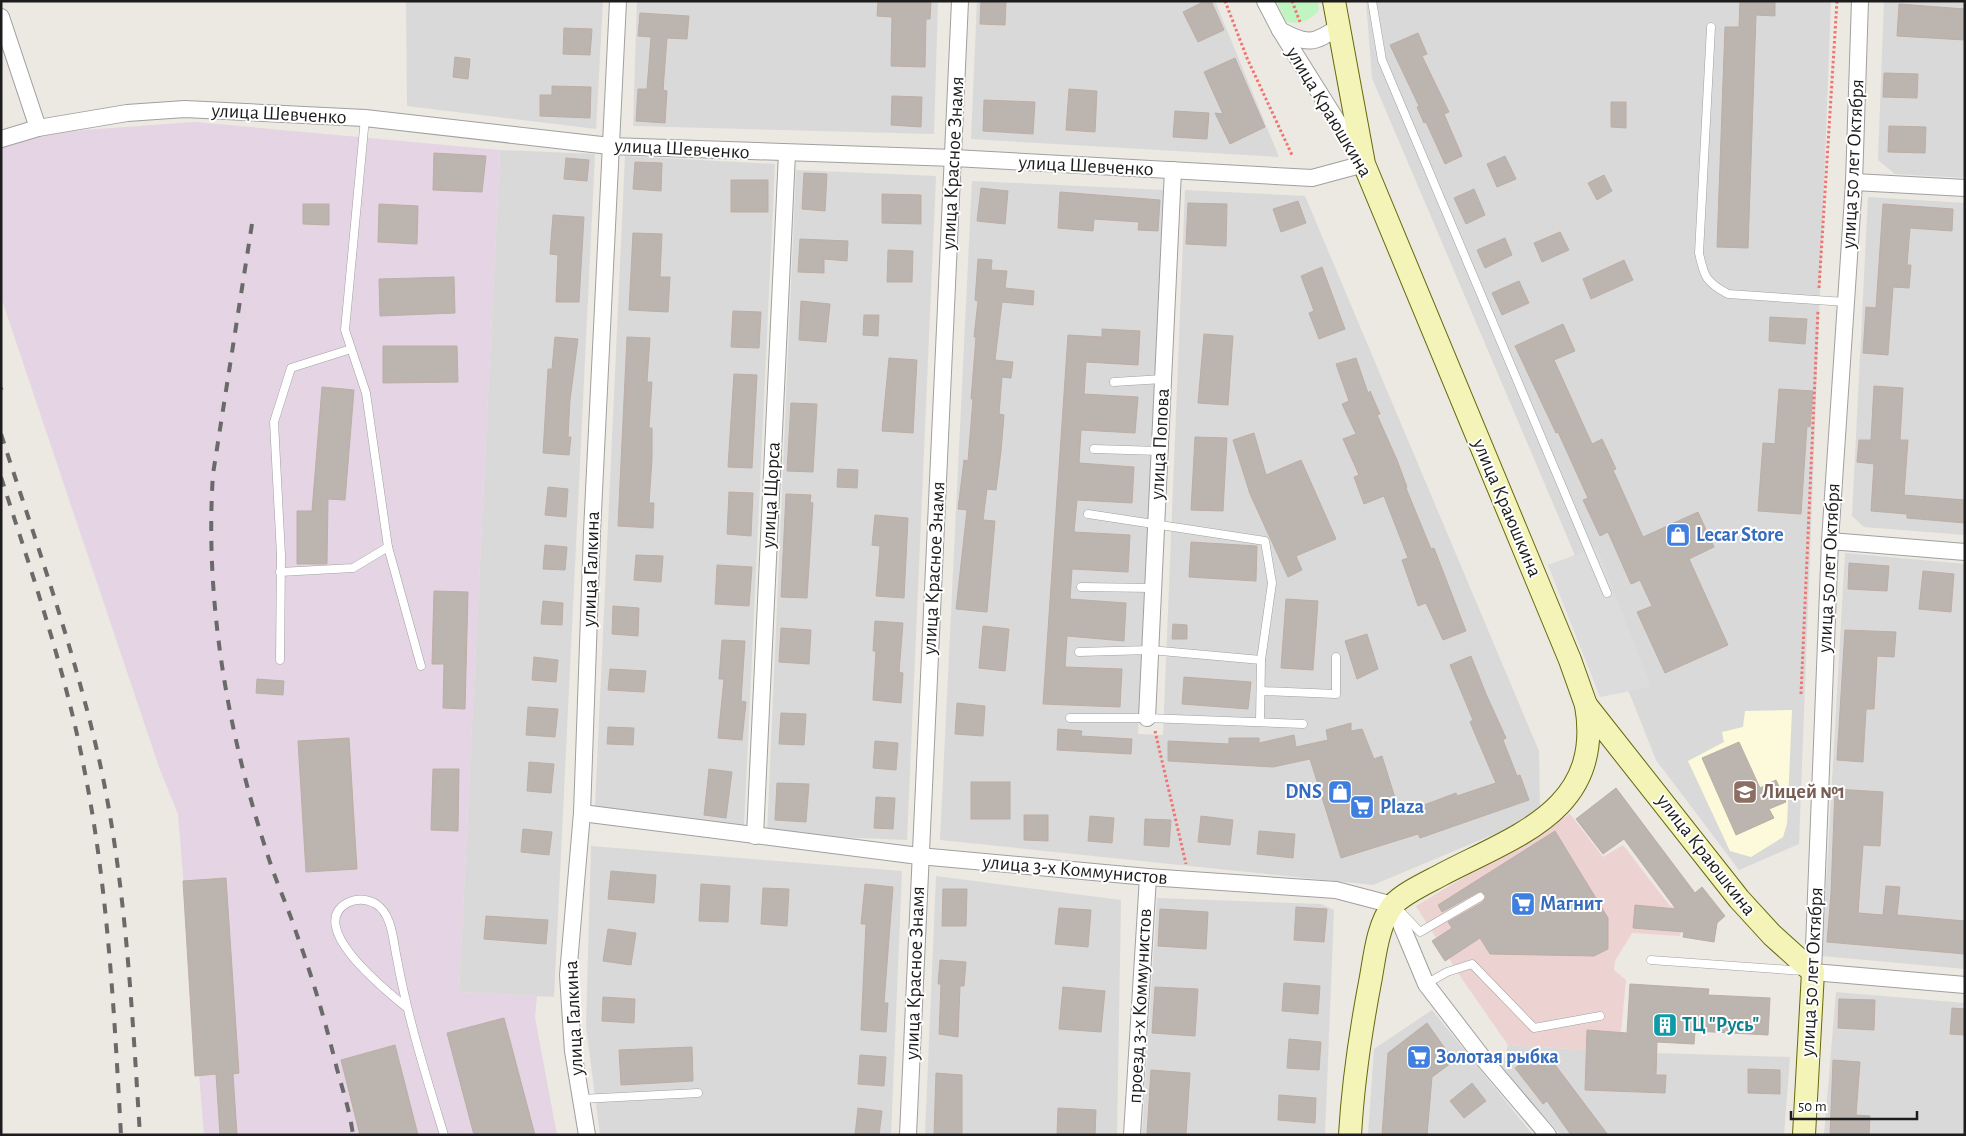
<svg xmlns="http://www.w3.org/2000/svg" width="1966" height="1136" font-family="'Alegreya Sans',sans-serif">
	<style>
		.residential { fill: #dad9d9 }
		.commercial { fill: #edd2d2 }
		.industrial { fill: #e5d4e3 }
		.education { fill: #fcfadb }
		.park { fill: #c0f5c1 }
		.parking { fill: #dcdcdc }
		.building { fill: #bcb4af; stroke: #bdaea5 }
		.lines { fill: none; stroke-linecap: round; stroke-linejoin: round }
		.lane-casing { stroke: #a0a0a0; stroke-width: 9 }
		.street-casing { stroke: #a0a0a0; stroke-width: 18 }
		.secondary-casing { stroke: #65690c; stroke-width: 24 }
		.path { stroke: #ef7570; stroke-width: 3; stroke-dasharray: 2.5 2.5; stroke-linecap: butt }
		.lane { stroke: #fff; stroke-width: 8 }
		.street { stroke: #fff; stroke-width: 16 }
		.secondary { stroke: #f4f4b8; stroke-width: 22 }
		.rail { stroke: #6a6a6a; stroke-width: 4; stroke-dasharray: 10 10; stroke-linecap: butt }
		.labels { text-anchor: middle; dominant-baseline: central; stroke-width: 4; stroke-linejoin: round; paint-order: stroke }
		.street-label { font-size: 20px; fill: #1c1c1c; stroke: #fff }
		.shop-label { font-size: 20px; font-weight: bold; fill: #366cbe; stroke: #fff; text-anchor: start }
		.education-label { font-size: 20px; font-weight: bold; fill: #785e54; stroke: #fff; text-anchor: start }
		.culture-label { font-size: 20px; font-weight: bold; fill: #0d838f; stroke: #fff; text-anchor: start }
	</style>
	<rect width="100%" height="100%" fill="#ece8e2"/>
	<!-- residential -->
	<g class="residential">
		<polygon points="406,1 603,1 596,129 407,106"/>
		<polygon points="637,1 938,1 934,134 633,126"/>
		<polygon points="977,1 1215,1 1279,157 971,139"/>
		<polygon points="1366,1 1831,1 1799,844 1739,870 1656,760 1569,541 1372,78"/>
		<polygon points="1884,1 1965,1 1965,178 1895,174 1878,160"/>
		<polygon points="500,150 595,154 554,997 459,992"/>
		<polygon points="625,156 775,164 744,827 595,807"/>
		<polygon points="796,170 936,176 907,840 767,834"/>
		<polygon points="972,181 1164,190 1138,734 1163,735 1185,190 1305,196 1539,751 1540,815 1373,885 940,840"/>
		<polygon points="1868,197 1965,203 1965,535 1864,527 1852,516"/>
		<polygon points="1845,553 1965,564 1965,969 1822,956"/>
		<polygon points="591,846 902,871 891,1135 600,1135 586,1027"/>
		<polygon points="936,876 1121,900 1117,1135 925,1135"/>
		<polygon points="1157,898 1321,904 1334,910 1325,1135 1142,1135"/>
		<polygon points="1836,992 1965,1003 1965,1135 1824,1135"/>
		<polygon points="1432,1010 1533,1135 1368,1135 1374,1049"/>
		<polygon points="1508,1045 1619,1052 1790,1057 1784,1135 1561,1135 1501,1068"/>
	</g>
	<!-- commercial -->
	<polygon class="commercial" points="1570,814 1603,857 1623,845 1670,906 1680,907 1684,911 1680,936 1632,933 1615,961 1614,970 1626,980 1619,1052 1508,1045 1462,979 1416,906"/>
	<!-- industrial -->
	<polygon class="industrial" points="195,122 500,150 459,992 537,996 535,1018 557,1135 204,1135 178,814 159,767 1,297 1,143 29,134"/>
	<!-- education -->
	<polygon class="education" points="1792,710 1787,824 1783,837 1751,857 1730,851 1688,761 1724,742 1722,732 1743,727 1745,711"/>
	<!-- park -->
	<path class="park" d="M 1276,1 L 1317,1 L 1319,10 C 1311,20 1298,26 1286,21 Z"/>
	<!-- parking -->
	<polygon class="parking" points="1597,547 1651,687 1600,697 1548,565"/>
	<!-- building -->
	<g class="building">
		<polygon points="878,1 931,1 930,19 926,19 925,67 891,66 892,17 877,16"/>
		<polygon points="981,1 1006,1 1005,25 980,24"/>
		<polygon points="1205,1 1211,1 1224,30 1198,42 1183,12"/>
		<polygon points="1740,1 1775,1 1775,16 1756,15 1748,248 1717,247 1725,27 1739,27"/>
		<polygon points="1899,4 1965,9 1965,40 1897,36"/>
		<polygon points="640,13 689,16 687,39 667,38 663,90 667,91 665,123 636,121 638,89 647,89 651,37 638,36"/>
		<polygon points="564,28 592,29 590,55 563,54"/>
		<polygon points="1418,33 1427,54 1422,56 1449,112 1444,114 1462,156 1445,164 1426,122 1424,123 1417,107 1419,106 1390,45"/>
		<polygon points="455,57 470,59 468,79 453,77"/>
		<polygon points="1235,58 1265,127 1230,144 1215,113 1223,114 1204,72"/>
		<polygon points="1884,73 1918,74 1917,98 1883,97"/>
		<polygon points="552,86 591,87 590,118 540,116 540,95 552,95"/>
		<polygon points="1069,89 1097,91 1095,132 1066,130"/>
		<polygon points="892,96 922,97 921,127 891,125"/>
		<polygon points="984,100 1035,102 1033,134 983,131"/>
		<polygon points="1611,102 1626,102 1626,128 1611,127"/>
		<polygon points="1175,111 1209,113 1207,139 1173,137"/>
		<polygon points="1889,126 1926,127 1925,153 1888,152"/>
		<polygon points="434,153 486,156 482,192 433,190"/>
		<polygon points="1505,156 1516,179 1497,187 1487,164"/>
		<polygon points="566,158 589,160 587,181 564,179"/>
		<polygon points="635,162 662,163 661,191 633,189"/>
		<polygon points="804,173 827,174 825,211 802,209"/>
		<polygon points="1604,175 1612,191 1597,200 1588,183"/>
		<rect x="731" y="180" width="37" height="32"/>
		<polygon points="981,188 1008,191 1005,224 977,221"/>
		<polygon points="1474,189 1485,215 1466,224 1454,198"/>
		<polygon points="1060,192 1160,200 1158,231 1138,230 1139,222 1094,219 1093,231 1058,228"/>
		<polygon points="882,194 921,195 921,224 882,223"/>
		<polygon points="1298,201 1306,223 1281,232 1273,209"/>
		<polygon points="1188,203 1227,204 1226,246 1186,244"/>
		<polygon points="303,204 329,204 329,225 303,224"/>
		<polygon points="379,204 418,206 417,244 378,242"/>
		<polygon points="1883,204 1953,209 1952,231 1910,228 1907,265 1911,265 1909,288 1893,287 1888,355 1863,353 1866,307 1876,308"/>
		<polygon points="553,215 584,217 579,302 556,302 558,255 550,254"/>
		<polygon points="1560,232 1569,250 1542,262 1534,243"/>
		<polygon points="633,233 662,234 660,277 670,277 668,312 629,310"/>
		<polygon points="1505,238 1512,255 1485,268 1477,250"/>
		<polygon points="800,239 848,241 847,261 824,259 824,273 798,272"/>
		<polygon points="888,250 913,251 912,282 887,282"/>
		<polygon points="978,259 992,260 991,270 1007,271 1005,288 1034,291 1033,305 1002,302 995,360 1013,362 1011,378 1002,377 999,414 1004,415 1001,451 996,490 987,489 983,520 995,521 987,612 956,609 967,510 958,509 964,460 968,461 973,399 971,399 976,337 974,337 978,301 975,300"/>
		<polygon points="1624,260 1633,280 1591,299 1583,279"/>
		<polygon points="1322,267 1345,329 1319,339 1309,313 1314,311 1301,276"/>
		<polygon points="454,277 455,313 380,316 379,279"/>
		<polygon points="1519,281 1529,303 1502,315 1492,293"/>
		<polygon points="801,301 830,304 826,342 799,340"/>
		<polygon points="733,311 761,312 759,348 731,347"/>
		<polygon points="864,315 879,315 878,336 863,335"/>
		<polygon points="1770,317 1807,319 1805,344 1769,341"/>
		<polygon points="1563,324 1575,351 1554,360 1592,444 1602,439 1616,469 1613,470 1643,537 1698,512 1714,547 1689,559 1728,645 1665,673 1637,612 1652,606 1640,580 1631,584 1608,532 1600,536 1583,500 1588,498 1558,432 1556,433 1515,346"/>
		<polygon points="1102,329 1140,331 1138,365 1086,362 1084,394 1138,397 1135,433 1081,430 1079,463 1134,467 1132,503 1077,500 1074,532 1130,535 1128,572 1072,569 1070,599 1126,603 1124,641 1067,636 1065,667 1122,669 1120,707 1043,704 1068,335 1102,337"/>
		<polygon points="1204,334 1233,336 1228,405 1198,403"/>
		<polygon points="555,337 578,339 570,400 568,437 571,437 569,455 543,453 548,369 552,369"/>
		<polygon points="627,337 650,338 647,382 652,382 649,428 652,428 652,459 649,503 654,503 653,528 618,526"/>
		<polygon points="383,346 457,346 458,382 383,383"/>
		<polygon points="889,358 917,360 913,433 882,431"/>
		<polygon points="1356,358 1368,393 1370,391 1380,414 1377,415 1397,460 1407,487 1406,488 1431,549 1434,548 1466,631 1443,640 1426,603 1418,606 1402,560 1408,558 1384,496 1364,504 1354,477 1359,475 1343,439 1356,434 1342,404 1349,401 1336,364"/>
		<polygon points="734,374 757,375 752,468 728,467"/>
		<polygon points="1874,386 1903,388 1900,440 1908,440 1904,495 1965,500 1965,523 1907,518 1907,514 1871,511 1874,464 1857,462 1859,440 1871,440"/>
		<polygon points="322,387 354,390 345,500 328,499 327,564 297,564 297,511 312,511"/>
		<polygon points="1779,389 1813,391 1810,427 1807,426 1801,514 1758,511 1763,443 1775,444"/>
		<polygon points="791,403 817,404 813,472 787,471"/>
		<polygon points="1254,433 1266,475 1301,460 1336,539 1296,556 1302,570 1288,577 1250,494 1233,440"/>
		<polygon points="1195,437 1227,438 1223,511 1191,510"/>
		<polygon points="838,469 858,470 857,488 837,487"/>
		<polygon points="548,487 568,489 566,517 545,515"/>
		<polygon points="729,492 753,493 751,536 727,534"/>
		<polygon points="786,494 811,495 810,502 813,503 807,598 781,597"/>
		<polygon points="875,515 908,518 904,598 876,596 880,546 872,545"/>
		<polygon points="1191,542 1257,546 1256,581 1189,577"/>
		<polygon points="545,545 567,547 565,570 543,569"/>
		<polygon points="636,555 663,556 661,582 634,580"/>
		<polygon points="1849,563 1889,566 1887,591 1848,589"/>
		<polygon points="717,565 752,567 749,606 715,604"/>
		<polygon points="1923,571 1954,574 1951,612 1919,609"/>
		<polygon points="434,591 468,592 465,709 443,708 444,664 432,664"/>
		<polygon points="1286,599 1318,601 1313,670 1281,668"/>
		<polygon points="543,601 563,603 562,625 541,624"/>
		<polygon points="613,606 639,608 638,636 612,634"/>
		<polygon points="875,621 903,623 899,672 903,673 901,703 873,700 876,651 873,651"/>
		<polygon points="1173,624 1187,625 1187,639 1172,639"/>
		<polygon points="983,626 1009,629 1005,671 979,668"/>
		<polygon points="781,628 811,630 809,664 779,662"/>
		<polygon points="1845,630 1896,632 1894,657 1877,656 1874,709 1866,709 1863,762 1837,760"/>
		<polygon points="1367,634 1378,669 1357,679 1345,641"/>
		<polygon points="722,640 745,641 741,701 746,702 742,740 718,738 724,679 719,679"/>
		<polygon points="1471,656 1486,694 1506,738 1503,740 1517,776 1520,775 1529,800 1420,838 1418,834 1341,858 1310,759 1273,767 1168,761 1168,741 1229,744 1229,738 1259,738 1259,743 1294,735 1296,747 1328,740 1326,730 1351,723 1351,731 1362,729 1374,759 1382,756 1400,814 1456,793 1457,796 1496,783 1470,722 1473,720 1450,665"/>
		<polygon points="534,657 558,660 556,682 532,680"/>
		<polygon points="610,669 646,671 644,692 608,690"/>
		<polygon points="1184,677 1251,682 1248,709 1182,704"/>
		<polygon points="257,679 284,681 283,695 256,693"/>
		<polygon points="957,703 985,706 983,736 955,734"/>
		<polygon points="528,707 558,709 555,737 526,735"/>
		<polygon points="781,713 806,714 804,745 779,744"/>
		<polygon points="608,727 634,728 633,745 607,744"/>
		<polygon points="1058,729 1082,731 1081,736 1132,739 1131,754 1057,750"/>
		<polygon points="349,738 357,869 306,872 298,741"/>
		<polygon points="875,741 898,743 896,770 873,768"/>
		<polygon points="1739,742 1760,788 1776,780 1786,802 1769,809 1774,818 1736,835 1702,758"/>
		<polygon points="529,762 554,764 551,793 527,791"/>
		<polygon points="433,769 459,769 458,831 431,830"/>
		<polygon points="709,769 732,772 726,818 704,815"/>
		<rect x="971" y="782" width="39" height="37"/>
		<polygon points="777,783 809,784 806,822 775,820"/>
		<polygon points="1616,788 1695,893 1702,887 1725,916 1717,923 1714,942 1683,937 1684,932 1633,928 1635,905 1676,909 1624,839 1603,854 1576,819"/>
		<polygon points="1835,789 1883,792 1880,846 1863,845 1858,913 1883,915 1886,886 1900,887 1897,915 1965,921 1965,954 1827,942 1831,893"/>
		<polygon points="876,797 895,798 893,829 874,828"/>
		<polygon points="1024,815 1048,815 1048,841 1024,840"/>
		<polygon points="1090,816 1114,818 1112,843 1088,841"/>
		<polygon points="1201,816 1233,820 1230,845 1198,842"/>
		<polygon points="1145,819 1171,820 1169,847 1144,845"/>
		<polygon points="523,829 552,832 549,855 521,852"/>
		<polygon points="1259,831 1295,834 1293,858 1257,854"/>
		<polygon points="1555,831 1608,918 1608,949 1594,956 1490,954 1480,938 1445,961 1432,941 1452,928 1448,922 1483,902 1486,896 1482,892 1478,892 1442,912 1438,905"/>
		<polygon points="611,871 656,875 654,903 608,899"/>
		<polygon points="226,878 239,1073 233,1074 237,1135 220,1135 216,1074 195,1076 183,881"/>
		<polygon points="701,884 730,886 728,922 699,921"/>
		<polygon points="865,884 893,887 884,1003 888,1003 886,1032 861,1030 866,924 861,924"/>
		<polygon points="763,888 789,889 787,926 761,924"/>
		<polygon points="943,889 967,889 966,926 942,926"/>
		<polygon points="1296,907 1327,909 1324,942 1294,940"/>
		<polygon points="1059,908 1091,910 1088,947 1055,944"/>
		<polygon points="1160,909 1208,912 1206,949 1158,946"/>
		<polygon points="486,916 548,920 546,944 484,939"/>
		<polygon points="608,929 636,933 631,965 603,961"/>
		<polygon points="940,960 966,962 964,986 960,986 958,1037 939,1034 941,984 938,984"/>
		<polygon points="1284,983 1320,986 1318,1014 1282,1011"/>
		<polygon points="1630,984 1709,989 1708,995 1770,998 1768,1035 1695,1031 1694,1044 1657,1042 1656,1075 1666,1075 1665,1093 1585,1090 1587,1030 1627,1033"/>
		<polygon points="1063,987 1105,991 1101,1032 1059,1029"/>
		<polygon points="1155,987 1198,989 1195,1036 1152,1033"/>
		<polygon points="603,997 635,999 634,1023 602,1021"/>
		<polygon points="1839,999 1875,1000 1874,1030 1838,1028"/>
		<polygon points="1952,1008 1965,1009 1965,1035 1950,1034"/>
		<polygon points="504,1018 535,1135 474,1135 447,1033"/>
		<polygon points="1427,1023 1454,1061 1432,1077 1427,1135 1382,1135 1388,1053"/>
		<polygon points="1289,1039 1321,1042 1319,1070 1287,1068"/>
		<polygon points="395,1045 418,1135 360,1135 341,1060"/>
		<polygon points="692,1047 693,1081 621,1085 619,1050"/>
		<polygon points="860,1055 886,1057 884,1086 858,1084"/>
		<polygon points="1532,1056 1539,1066 1550,1058 1608,1135 1571,1135 1547,1101 1543,1104 1515,1068"/>
		<polygon points="1833,1060 1860,1062 1856,1115 1870,1116 1869,1135 1830,1135"/>
		<polygon points="1748,1069 1780,1070 1780,1094 1748,1093"/>
		<polygon points="1151,1070 1190,1073 1186,1135 1147,1135"/>
		<polygon points="936,1073 962,1075 962,1135 934,1135"/>
		<polygon points="1472,1083 1486,1101 1464,1118 1450,1101"/>
		<polygon points="1279,1095 1316,1098 1315,1123 1278,1120"/>
		<polygon points="858,1108 882,1111 879,1135 855,1135"/>
		<polygon points="1058,1108 1096,1110 1095,1135 1057,1135"/>
	</g>
	<g class="lines">
		<defs>
			<g id="lane">
				<polyline points="1372,1 1382,60 1607,593"/>
				<path d="M 1711,27 L 1699,253 C 1704,277 1706,282 1728,294 L 1846,302"/>
				<polyline points="365,118 345,330 366,393 388,547 421,666"/>
				<polyline points="1114,382 1163,379"/>
				<polyline points="1094,449 1160,451"/>
				<polyline points="1088,514 1265,541 1272,583 1261,660 1260,722"/>
				<polyline points="280,572 353,568 388,547"/>
				<polyline points="1081,587 1153,588"/>
				<polyline points="1079,652 1150,650 1261,660"/>
				<polyline points="280,660 281,555 274,422 291,368 351,349"/>
				<polyline points="1261,691 1336,694 1336,657"/>
				<polyline points="1070,718 1147,718 1303,724"/>
				<polyline points="1402,913 1420,932 1480,897"/>
				<polyline points="1651,960 1804,971"/>
				<polyline points="1426,984 1447,972 1472,964 1534,1028 1600,1016"/>
				<path d="M 406,1007 C 388,992 305,927 347,903 C 357,898 367,899 376,904 C 393,915 393,942 397,959 C 408,1019 426,1076 444,1135"/>
				<polyline points="581,1099 698,1093"/>
			</g>
			<g id="street">
				<polyline points="1860,1 1854,182 1830,541 1813,972 1965,985"/>
				<polyline points="1,17 38,128"/>
				<path d="M 1280,30 C 1307,45 1314,44 1338,27"/>
				<polyline points="1,139 38,128 127,113 185,109 365,118 610,146 954,158 1312,178 1364,164 1280,30 1265,1"/>
				<polyline points="1854,182 1965,188"/>
				<polyline points="1830,541 1965,552"/>
				<polyline points="1147,718 1173,170"/>
				<polyline points="582,813 919,856 1148,877 1336,890 1393,905 1426,984 1486,1062 1548,1135"/>
				<polyline points="755,836 787,153"/>
				<polyline points="587,1135 573,1051 568,975 582,813 592,532 618,1"/>
				<polyline points="908,1135 960,1"/>
				<polyline points="1132,1135 1148,877"/>
			</g>
			<g id="secondary">
				<polyline points="1334,1 1364,164 1570,660 1586,705 1739,899 1772,935 1813,972 1804,1135"/>
				<path d="M 1350,1135 C 1353,1082 1361,1029 1371,977 C 1375,954 1378,924 1393,905 C 1402,894 1428,882 1441,875 C 1517,835 1604,810 1586,705"/>
			</g>
		</defs>
		<!-- lane casing -->
		<use href="#lane" class="lane-casing"/>
		<!-- street casing -->
		<use href="#street" class="street-casing"/>
		<!-- secondary casing -->
		<use href="#secondary" class="secondary-casing"/>
		<!-- path -->
		<g class="path">
			<polyline points="1225,1 1247,58 1292,155"/>
			<polyline points="1292,1 1300,22"/>
			<polyline points="1819,288 1837,1"/>
			<polyline points="1801,694 1818,310"/>
			<polyline points="1155,731 1186,864"/>
		</g>
		<!-- lane -->
		<use href="#lane" class="lane"/>
		<!-- street -->
		<use href="#street" class="street"/>
		<!-- secondary -->
		<use href="#secondary" class="secondary"/>
		<!-- rail -->
		<g class="rail">
			<path d="M 252,224 L 213,474 C 204,607 230,745 273,871 C 281,893 290,913 297,935 C 313,979 326,1024 337,1069 C 343,1091 350,1112 353,1135"/>
			<polyline points="1,389 2,390"/>
			<path d="M 1,434 C 36,542 74,649 99,759 C 126,881 132,1011 140,1135"/>
			<path d="M 1,477 C 31,571 64,666 83,763 C 108,885 114,1011 121,1135"/>
		</g>
	</g>
	<!-- icons -->
	<defs>
		<symbol id="shop-square" viewBox="-11 -11 22 22"><rect x="-9" y="-9" width="18" height="18" rx="4" fill="#3f7fe0" stroke="#fff"/><path d="M-5-2.5h2.3a2.7 3.5 0 0 1 5.4 0H5L5.5 6h-11ZM-1.5-2.5h3a1.5 2.3 0 0 0-3 0Z" fill="#fff"/></symbol>
		<symbol id="school-square" viewBox="-11 -11 22 22"><rect x="-9" y="-9" width="18" height="18" rx="4" fill="#8d6e63" stroke="#fff"/><path d="M0-5L7-2L0 1L-7-2ZM-4 1L0 2.5L4 1V4Q0 6-4 4Z" fill="#fff"/></symbol>
		<symbol id="supermarket-square" viewBox="-11 -11 22 22"><rect x="-9" y="-9" width="18" height="18" rx="4" fill="#3f7fe0" stroke="#fff"/><path d="M-6-5.5h2.5l.6 2H6L4.5 2H-2.5L-4.4-4H-6ZM-1.5 3.2a1.3 1.3 0 1 0 .1 0ZM3 3.2a1.3 1.3 0 1 0 .1 0Z" fill="#fff"/></symbol>
		<symbol id="building-square" viewBox="-11 -11 22 22"><rect x="-9" y="-9" width="18" height="18" rx="4" fill="#0f9aa8" stroke="#fff"/><path d="M-4-6H4V6H1V3H-1V6H-4ZM-2.5-4.3h1.7v1.8h-1.7ZM.8-4.3h1.7v1.8H.8ZM-2.5-1h1.7V.8h-1.7ZM.8-1h1.7V.8H.8Z" fill="#fff"/></symbol>
	</defs>
	<g fill-rule="evenodd">
		<use href="#shop-square" x="1664" y="521" width="28" height="28"/>
		<use href="#shop-square" x="1326" y="778" width="28" height="28"/>
		<use href="#school-square" x="1731" y="778" width="28" height="28"/>
		<use href="#supermarket-square" x="1348" y="793" width="28" height="28"/>
		<use href="#supermarket-square" x="1509" y="890" width="28" height="28"/>
		<use href="#building-square" x="1651" y="1011" width="28" height="28"/>
		<use href="#supermarket-square" x="1405" y="1043" width="28" height="28"/>
	</g>
	<g class="labels">
		<!-- street labels -->
		<g class="street-label">
			<text transform="translate(1329 112) rotate(59)">улица Краюшкина</text>
			<text transform="translate(279 114) rotate(3)">улица Шевченко</text>
			<text transform="translate(682 149) rotate(3)">улица Шевченко</text>
			<text transform="translate(953 163) rotate(-87)">улица Красное Знамя</text>
			<text transform="translate(1853 164) rotate(-87)">улица 50 лет Октября</text>
			<text transform="translate(1086 166) rotate(3)">улица Шевченко</text>
			<text transform="translate(1160 444) rotate(-87)">улица Попова</text>
			<text transform="translate(771 495) rotate(-87)">улица Щорса</text>
			<text transform="translate(1507 508) rotate(67)">улица Краюшкина</text>
			<text transform="translate(934 568) rotate(-87)">улица Красное Знамя</text>
			<text transform="translate(1829 568) rotate(-87)">улица 50 лет Октября</text>
			<text transform="translate(591 569) rotate(-88)">улица Галкина</text>
			<text transform="translate(1706 855) rotate(52)">улица Краюшкина</text>
			<text transform="translate(1075 870) rotate(5)">улица 3-х Коммунистов</text>
			<text transform="translate(1812 972) rotate(-87)">улица 50 лет Октября</text>
			<text transform="translate(915 973) rotate(-88)">улица Красное Знамя</text>
			<text transform="translate(1140 1006) rotate(-87)">проезд 3-х Коммунистов</text>
			<text transform="translate(574 1018) rotate(-93)">улица Галкина</text>
		</g>
		<!-- shop labels -->
		<g class="shop-label">
			<text x="1696" y="535">Lecar Store</text>
			<text x="1322" y="792" text-anchor="end">DNS</text>
			<text x="1380" y="807">Plaza</text>
			<text x="1540" y="904">Магнит</text>
			<text x="1436" y="1057">Золотая рыбка</text>
		</g>
		<!-- education labels -->
		<g class="education-label">
			<text x="1762" y="792">Лицей №1</text>
		</g>
		<!-- culture labels -->
		<g class="culture-label">
			<text x="1682" y="1025">ТЦ "Русь"</text>
		</g>
	</g>
	<!-- border -->
	<rect width="1966" height="1136" fill="none" stroke="#1c1c1c" stroke-width="5"/>
	<!-- scale -->
	<path d="M1791 1111v8h126v-8" fill="none" stroke="#1c1c1c" stroke-width="2.5"/>
	<text x="1798" y="1111" font-size="15" fill="#1c1c1c" stroke="#ffffff" stroke-width="4" paint-order="stroke">50 m</text>
</svg>
